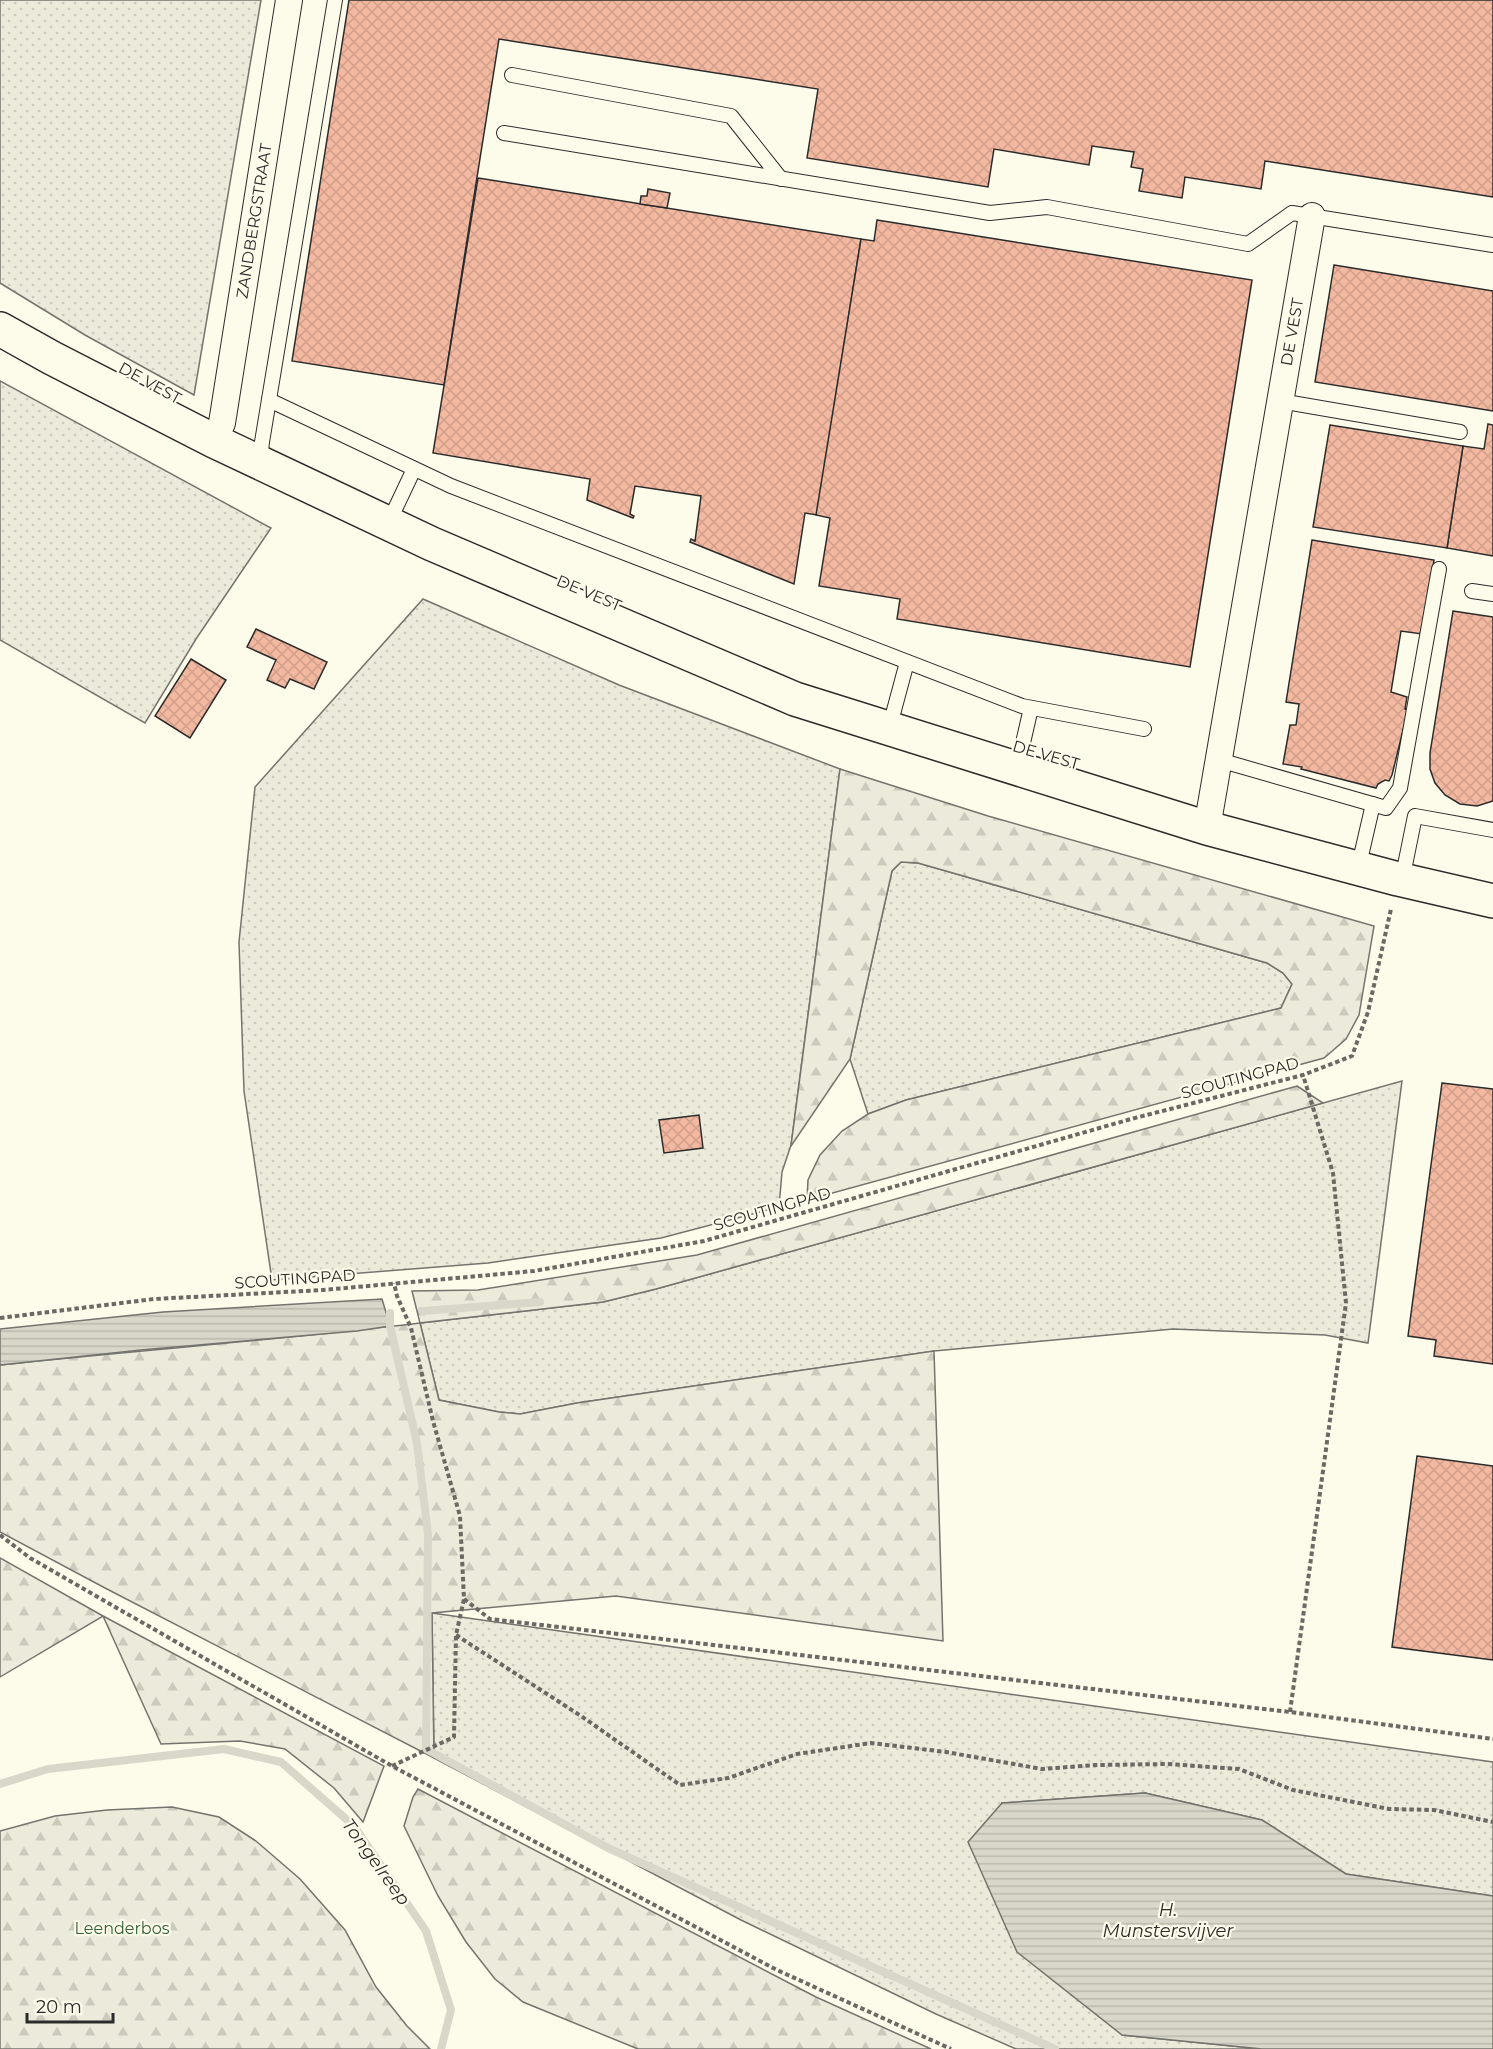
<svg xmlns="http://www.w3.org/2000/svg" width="1493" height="2049" font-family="Montserrat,sans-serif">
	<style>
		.grass { fill: url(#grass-dots); stroke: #74746e; stroke-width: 1.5 }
		.forest { fill: url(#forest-firs); stroke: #74746e; stroke-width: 1.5 }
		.water { fill: url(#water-rules); stroke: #74746e; stroke-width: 1.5 }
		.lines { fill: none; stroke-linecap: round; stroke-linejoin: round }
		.stream { stroke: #d8d7c9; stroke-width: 8 }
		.building { fill: url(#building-cross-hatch); stroke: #2b2b2b; stroke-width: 1.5 }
		.service-casing { stroke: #2b2b2b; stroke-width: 16 }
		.minor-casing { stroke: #2b2b2b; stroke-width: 28 }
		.primary-casing { stroke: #2b2b2b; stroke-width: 36 }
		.path { stroke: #6a6964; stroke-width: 4; stroke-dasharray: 4.5 3; stroke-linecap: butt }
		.service { stroke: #fdfbea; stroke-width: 14 }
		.minor { stroke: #fdfbea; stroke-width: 26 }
		.primary { stroke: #fdfbea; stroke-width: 33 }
		.labels { text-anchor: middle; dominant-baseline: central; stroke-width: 4.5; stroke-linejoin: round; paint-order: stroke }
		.street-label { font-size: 16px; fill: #2b2b2b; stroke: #fdfbea }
		.park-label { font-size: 16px; fill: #34623c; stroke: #fdfbea }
		.water-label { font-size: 18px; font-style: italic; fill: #2b2b2b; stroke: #fdfbea }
	</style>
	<defs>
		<pattern id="grass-dots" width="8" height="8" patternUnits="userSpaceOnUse" patternTransform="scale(1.5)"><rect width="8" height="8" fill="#ecebdb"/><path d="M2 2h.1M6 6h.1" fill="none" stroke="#cbcabc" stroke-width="1.8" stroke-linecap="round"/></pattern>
		<pattern id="forest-firs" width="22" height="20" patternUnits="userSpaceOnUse" patternTransform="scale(1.5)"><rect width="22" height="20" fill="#ecebdb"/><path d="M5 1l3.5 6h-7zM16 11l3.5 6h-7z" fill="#cbcabc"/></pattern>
		<pattern id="water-rules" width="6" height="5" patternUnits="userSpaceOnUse" patternTransform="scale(1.5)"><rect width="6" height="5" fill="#d8d7c9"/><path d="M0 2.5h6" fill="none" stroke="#bab9ad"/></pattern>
		<pattern id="building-cross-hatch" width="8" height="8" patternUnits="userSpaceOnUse" patternTransform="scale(1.5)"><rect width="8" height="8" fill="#f2b8a0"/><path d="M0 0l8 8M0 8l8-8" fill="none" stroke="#d09e8a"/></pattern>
	</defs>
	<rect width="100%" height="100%" fill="#fdfbea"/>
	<!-- grass -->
	<g class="grass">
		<polygon points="0,0 261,0 194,395 85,335 0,283"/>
		<polygon points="0,381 271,528 196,639 145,723 0,640"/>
		<polygon points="423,599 619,685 840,769 791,1145 782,1172 779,1207 661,1238 488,1263 272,1280 244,1091 239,942 255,787"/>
		<polygon points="901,862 918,863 1267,963 1283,973 1292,984 1281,1008 906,1100 868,1114 850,1059 892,871"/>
		<polygon points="1402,1081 1368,1343 1325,1335 1173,1329 934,1351 577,1403 520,1414 499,1412 439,1400 420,1323 603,1302 656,1289"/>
		<polygon points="432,1613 1493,1762 1493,1896 1346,1874 1262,1820 1145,1793 1002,1803 1122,2035 1262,2049 1016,2049 936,2014 741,1920 434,1758"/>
	</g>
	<!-- forest -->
	<g class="forest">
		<polygon points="840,769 988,816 1374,926 1359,1015 1346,1039 1324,1058 807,1200 808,1180 820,1155 842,1131 868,1114 906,1100 1281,1008 1292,984 1283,973 1267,963 918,863 901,862 892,871 850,1059 791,1146"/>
		<path d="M 1297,1086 L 1323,1103 L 656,1289 L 603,1302 L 420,1323 L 439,1400 L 499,1412 L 520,1414 L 577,1403 L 934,1351 L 943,1641 L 616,1596 L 432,1613 L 434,1758 L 105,1588 L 0,1532 L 0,1365 C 140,1350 280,1340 420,1323 L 412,1291 L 478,1290 L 697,1255 Z"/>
		<polygon points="0,1558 103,1616 384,1766 363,1822 334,1788 285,1749 240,1741 161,1744 103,1616 0,1677"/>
		<polygon points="418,1789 816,1997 931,2049 638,2049 523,2002 495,1979 466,1942 438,1896 404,1826 413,1797"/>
		<polygon points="172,1807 219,1817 256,1841 300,1879 345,1930 376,1987 407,2026 430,2049 0,2049 0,1831 55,1816 107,1810"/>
	</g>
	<!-- water -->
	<g class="water">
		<polygon points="382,1299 390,1326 357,1331 141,1350 0,1365 0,1329 163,1312"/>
		<polygon points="1145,1793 1262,1820 1346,1874 1493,1896 1493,2049 1262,2049 1122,2035 1017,1952 968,1842 1002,1803"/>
	</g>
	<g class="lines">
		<!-- stream -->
		<g class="stream">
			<polyline points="423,1311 540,1302"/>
			<polyline points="390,1313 390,1326 417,1443 428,1534 426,1749 608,1848 1055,2049"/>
			<polyline points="0,1784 48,1769 224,1749 281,1762 354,1826 426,1931 451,2010 441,2049"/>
		</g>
	</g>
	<!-- building -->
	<g class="building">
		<polygon points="349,0 1493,0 1493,197 1265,161 1261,189 1185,177 1182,198 1139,191 1143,169 1131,167 1134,152 1092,146 1089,165 994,149 988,187 807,158 818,89 499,39 444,385 292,361"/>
		<polygon points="478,178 861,239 817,515 805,513 794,584 690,542 691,539 695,541 701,496 635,486 630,514 634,516 633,518 587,500 590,479 433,453"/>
		<polygon points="648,189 670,193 667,208 640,204 641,196 647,196"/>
		<polygon points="877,220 1252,280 1190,667 897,619 900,599 819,586 830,518 816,515 861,239 874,241"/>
		<polygon points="1334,265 1493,291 1493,411 1315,382"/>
		<polygon points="1488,424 1493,425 1493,556 1447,548 1463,446 1484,449"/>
		<polygon points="1330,425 1463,446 1447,548 1313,527"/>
		<polygon points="1312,540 1434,560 1422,634 1401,631 1391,692 1407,697 1405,709 1408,710 1392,775 1389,781 1385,780 1378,784 1376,788 1301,769 1302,767 1283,764 1290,725 1296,725 1299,704 1286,702"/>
		<polygon points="1453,611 1493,617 1493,801 1477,806 1460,804 1445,795 1435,783 1430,769 1430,753"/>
		<polygon points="256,629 327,662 314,689 290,679 285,688 267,680 276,660 247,647"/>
		<polygon points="191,659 226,680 190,738 155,716"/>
		<polygon points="1442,1083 1493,1089 1493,1364 1434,1356 1436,1340 1408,1336"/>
		<polygon points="699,1115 703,1148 664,1153 659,1120"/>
		<polygon points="1417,1456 1493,1466 1493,1660 1392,1647"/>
	</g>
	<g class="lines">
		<defs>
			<g id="service">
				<polyline points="512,75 731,116 781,179"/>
				<polyline points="504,133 990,213 1047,207 1248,244 1292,213 1493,245"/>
				<polyline points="269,400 451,486 1022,706 1144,729"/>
				<polyline points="1280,401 1460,432"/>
				<polyline points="260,461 262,442 335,0"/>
				<polyline points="388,524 414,469"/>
				<polyline points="1472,591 1493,594"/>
				<polyline points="889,729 907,662"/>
				<polyline points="1219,760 1386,808 1400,788 1439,569"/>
				<polyline points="1017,769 1031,708"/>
				<polyline points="1358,869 1373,804"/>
				<polyline points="1402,880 1415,816 1493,830"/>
			</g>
			<g id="minor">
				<polyline points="214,441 222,423 289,0"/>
				<polyline points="1207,828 1312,216"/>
			</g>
			<polyline id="primary" points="0,329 52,358 214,441 432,544 795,699 1207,828 1398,879 1493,901"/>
		</defs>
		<!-- service casing -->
		<use href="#service" class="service-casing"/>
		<!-- minor casing -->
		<use href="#minor" class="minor-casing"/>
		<!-- primary casing -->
		<use href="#primary" class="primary-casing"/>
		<!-- path -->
		<g class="path">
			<polyline points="0,1318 154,1299 323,1290 534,1271 704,1241 1131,1119 1303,1075 1352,1056 1368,1012 1391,909"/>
			<polyline points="0,1535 30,1558 392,1766 777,1970 951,2049"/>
			<polyline points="464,1599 490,1619 1290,1712 1493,1739"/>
			<polyline points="456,1635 581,1716 680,1785 728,1778 797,1754 871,1743 946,1752 1042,1769 1096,1765 1168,1764 1239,1769 1293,1790 1389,1809 1434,1810 1493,1822"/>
			<polyline points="1290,1712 1346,1303 1333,1173 1303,1075"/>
			<polyline points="392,1766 454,1737 456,1635 464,1599 460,1516 433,1421 411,1328 397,1296 394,1283"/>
		</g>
		<!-- service -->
		<use href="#service" class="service"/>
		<!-- minor -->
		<use href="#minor" class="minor"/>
		<!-- primary -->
		<use href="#primary" class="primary"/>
	</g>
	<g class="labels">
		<!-- street labels -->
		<g class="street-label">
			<text transform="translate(254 221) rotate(-81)">ZANDBERGSTRAAT</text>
			<text transform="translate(1292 332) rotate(-80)">DE VEST</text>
			<text transform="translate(150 383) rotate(29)">DE VEST</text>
			<text transform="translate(589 593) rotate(23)">DE VEST</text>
			<text transform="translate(1046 755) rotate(16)">DE VEST</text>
			<text transform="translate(1240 1078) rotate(-15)">SCOUTINGPAD</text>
			<text transform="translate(772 1209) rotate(-16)">SCOUTINGPAD</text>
			<text transform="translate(295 1279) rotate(-4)">SCOUTINGPAD</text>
		</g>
		<!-- park labels -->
		<g class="park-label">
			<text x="122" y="1928">Leenderbos</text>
		</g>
		<!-- water labels -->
		<g class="water-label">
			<text transform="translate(376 1862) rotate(54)">Tongelreep</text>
			<text x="1168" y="1910">H.<tspan x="1168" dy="21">Munstersvijver</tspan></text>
		</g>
	</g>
	<!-- scale -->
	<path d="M27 2013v9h86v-9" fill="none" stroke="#2b2b2b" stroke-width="3"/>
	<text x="36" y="2013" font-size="18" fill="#2b2b2b" stroke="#fdfbea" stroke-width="4.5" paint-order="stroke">20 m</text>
</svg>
